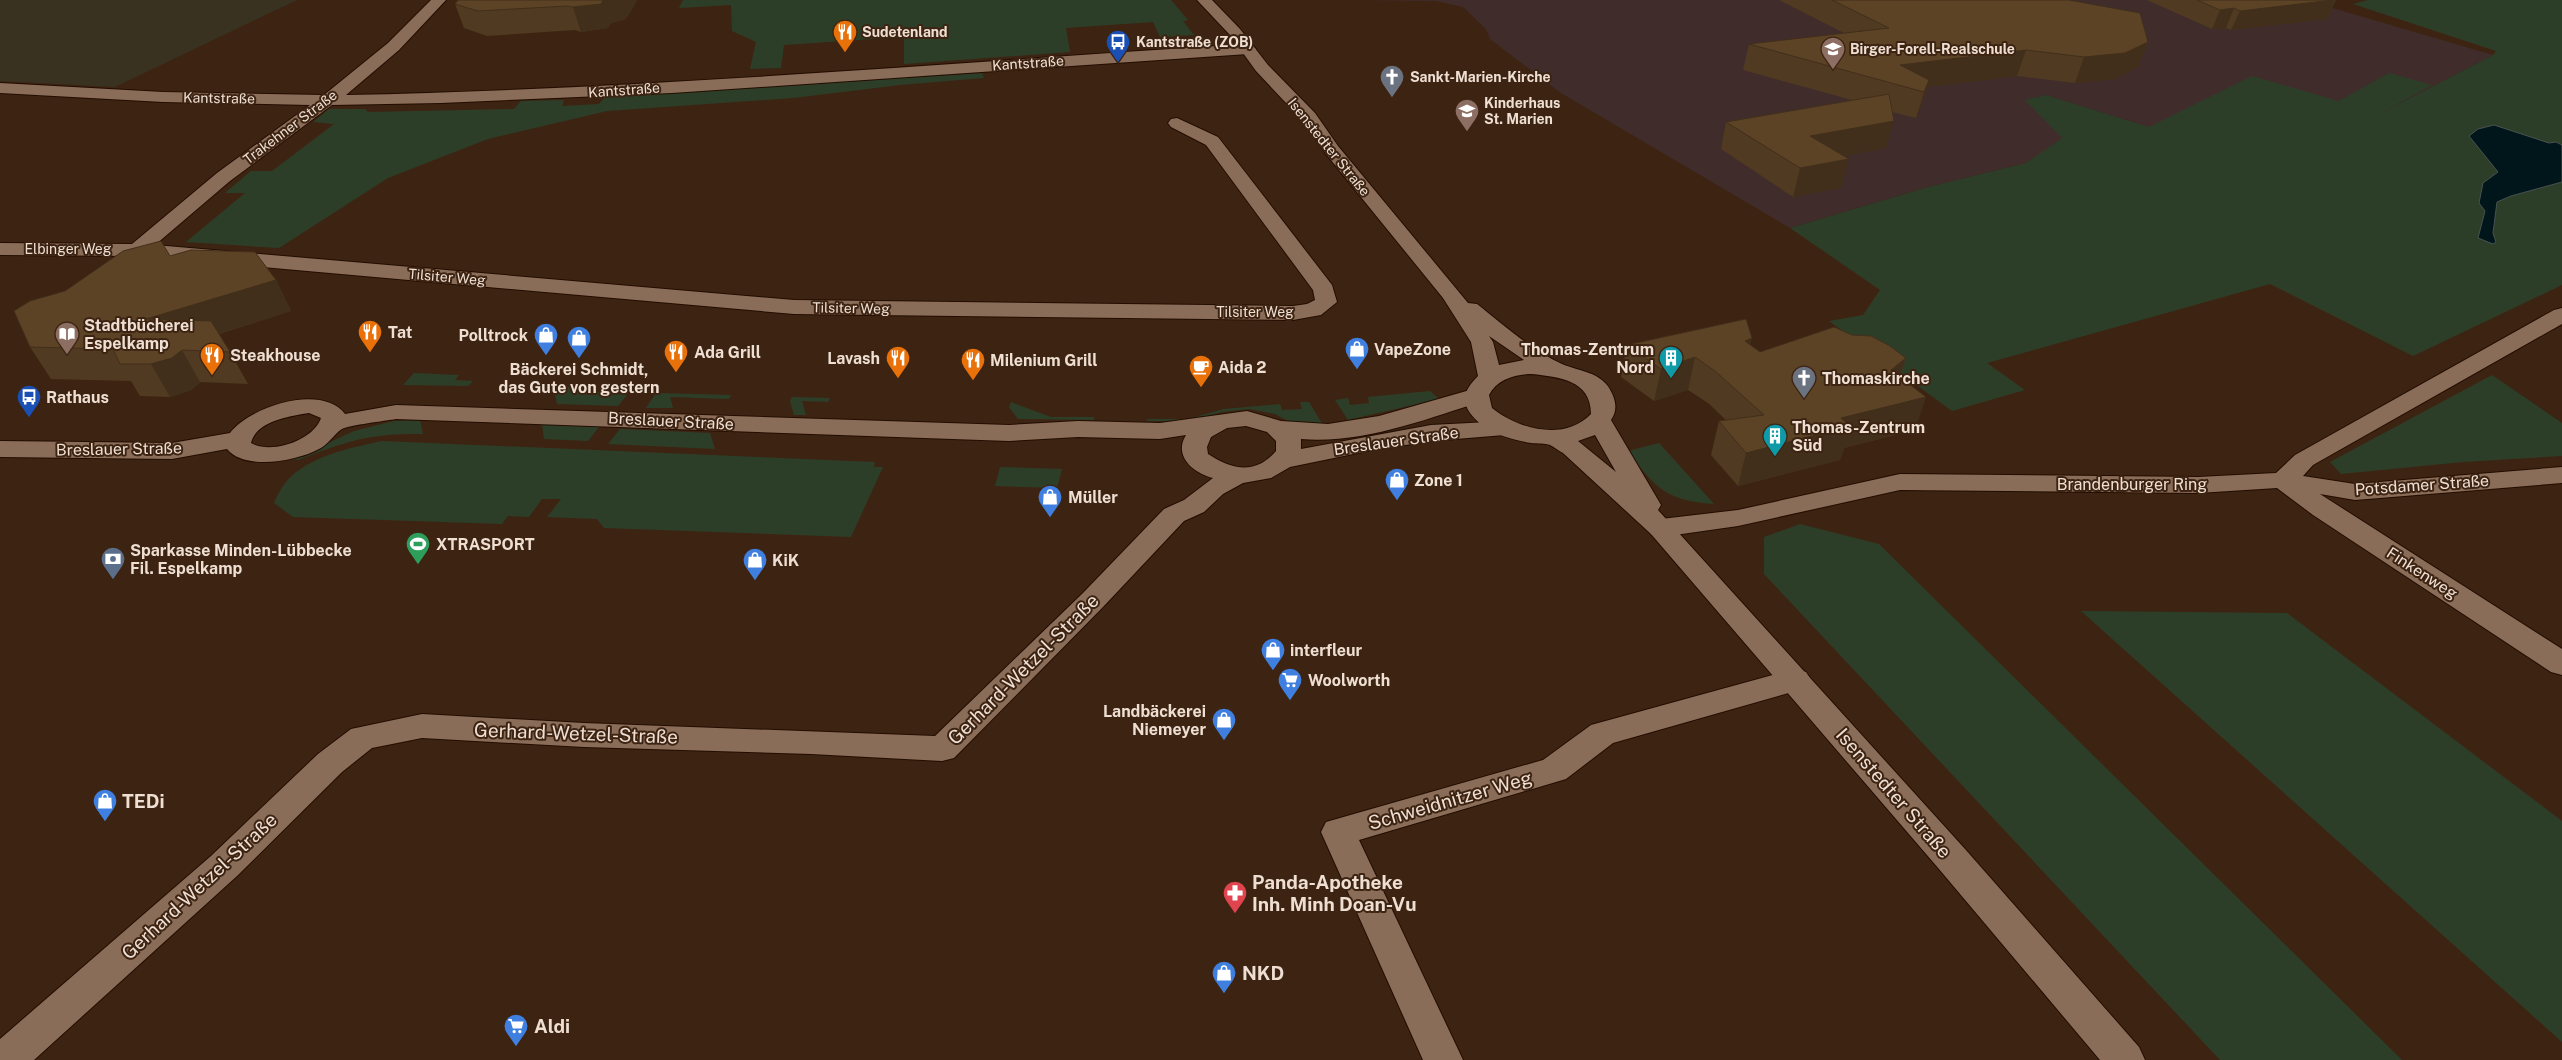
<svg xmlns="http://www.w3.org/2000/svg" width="2562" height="1060" font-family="'Public Sans',sans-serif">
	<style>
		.industrial { fill: #393221 }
		.education { fill: #412c2c }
		.green { fill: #2d3e28 }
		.water { fill: #00161b; stroke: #485252 }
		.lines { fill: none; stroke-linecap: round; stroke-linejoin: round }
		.minor-casing { stroke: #230d00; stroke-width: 2 }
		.tertiary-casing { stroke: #230d00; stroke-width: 2 }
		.minor { fill: #8a6d58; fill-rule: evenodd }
		.tertiary { fill: #8a6d58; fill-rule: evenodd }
		.wall { fill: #503a21 }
		.shaded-wall { fill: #412f1b }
		.building { fill: #5d4326; stroke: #412f1b }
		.labels { text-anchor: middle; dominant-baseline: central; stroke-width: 4; stroke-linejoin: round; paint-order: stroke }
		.far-poi-label { font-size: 14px; font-weight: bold; fill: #efdfd3; stroke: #3d2412; text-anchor: start }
		.far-street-label { font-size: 14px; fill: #efdfd3; stroke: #3d2412 }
		.poi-label { font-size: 16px; font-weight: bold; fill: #efdfd3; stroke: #3d2412; text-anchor: start }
		.street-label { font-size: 16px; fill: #efdfd3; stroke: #3d2412 }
		.near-street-label { font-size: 19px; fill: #efdfd3; stroke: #3d2412 }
		.near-poi-label { font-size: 19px; font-weight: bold; fill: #efdfd3; stroke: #3d2412; text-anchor: start }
	</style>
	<rect width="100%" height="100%" fill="#3d2412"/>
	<!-- industrial -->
	<polygon class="industrial" points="0,0 297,0 115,87 0,81"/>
	<!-- education -->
	<polygon class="education" points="1364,0 2305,0 2493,55 2277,167 2046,95 2026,100 2063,138 2026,163 1928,187 1790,228 1561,93 1490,39 1486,29 1463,7 1437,1"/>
	<!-- green -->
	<g class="green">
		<polygon points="683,0 1171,0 1188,20 1183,21 1194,35 1160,37 1153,22 1066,28 1070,52 904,64 904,37 784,45 781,68 750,69 756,42 732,31 731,5 679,8"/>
		<polygon points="2368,0 2562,0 2562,145 2556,142 2549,143 2469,136 2499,172 2483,183 2479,203 2485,210 2478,238 2493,233 2497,202 2511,196 2562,182 2562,285 2413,356 2270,284 1987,363 2025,390 1952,411 1829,321 1863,315 1880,290 1790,228 1928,187 2026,163 2062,138 2025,100 2046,95 2149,127 2252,76 2339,101 2389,73 2432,85 2383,112 2493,55 2496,51 2353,4"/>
		<polygon points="982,73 984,78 900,85 793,98 607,111 488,139 388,178 279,248 186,242 245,193 225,193 251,171 272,171 334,124 313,122 329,109 365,109 368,112 514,109 521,101 564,100 562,106 599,104 605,97"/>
		<polygon points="414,373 459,375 455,380 473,381 468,386 403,385"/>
		<polygon points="2492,375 2562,423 2562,456 2463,462 2341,474 2330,462"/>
		<polygon points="583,383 601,393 627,395 618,406 557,404 554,390"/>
		<polygon points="1430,391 1439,399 1348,420 1335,400 1348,398 1350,405 1369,403 1368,397"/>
		<polygon points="656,393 731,395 729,399 670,397 673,408 646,408"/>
		<polygon points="792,397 830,398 828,402 802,401 806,415 794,415 790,401"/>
		<polygon points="1011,402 1051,417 1094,417 1094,420 1018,419 1009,407"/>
		<polygon points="1300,402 1309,402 1323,425 1290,422 1275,414 1250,409 1221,412 1199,419 1181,421 1147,421 1147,419 1188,419 1224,409 1280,404 1282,410 1302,409"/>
		<path d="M 420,420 L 423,434 C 370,433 347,441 298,460 L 294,459 L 354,431 L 394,421 Z"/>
		<polygon points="542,424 599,427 588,441 544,439"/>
		<polygon points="620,429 710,433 715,449 608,444"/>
		<path d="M 382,441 L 875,462 L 874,467 L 883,467 L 851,537 L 604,528 L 597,519 L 547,517 L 561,499 L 542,499 L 529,517 L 508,516 L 502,524 L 293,517 L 274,503 C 277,496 281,488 286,482 C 308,456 350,448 382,441 Z"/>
		<path d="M 1659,443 L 1714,504 C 1665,500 1656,489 1628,451 Z"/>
		<polygon points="1000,467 1062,469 1057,488 995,486"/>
		<polygon points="1800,524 1879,544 2402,1060 2220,1060 1764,574 1764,537"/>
		<polygon points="2081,611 2287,613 2562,821 2562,1042"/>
	</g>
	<!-- water -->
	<polygon class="water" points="2494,125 2549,143 2556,142 2562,145 2562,182 2511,196 2497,202 2493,233 2496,242 2493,244 2478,238 2485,211 2479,203 2483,183 2498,172 2469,136 2478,129"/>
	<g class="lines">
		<defs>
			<g id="minor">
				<path d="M 431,0 L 446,0 L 399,50 L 346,95 C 647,89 947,63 1248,44 L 1256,49 L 1248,54 L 672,93 L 441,103 L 332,105 L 230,181 L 155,245 L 794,300 L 1293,306 L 1307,304 L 1315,300 L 1313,290 L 1206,145 L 1171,127 L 1168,123 L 1171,119 L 1177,118 L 1218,137 L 1332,285 L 1337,302 L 1321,315 L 1293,320 L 794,314 L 137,256 L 0,255 L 0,243 L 132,244 L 217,173 L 310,105 L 163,102 L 0,93 L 0,83 L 163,92 L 324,95 L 388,43 Z"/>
				<polygon points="2562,308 2562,324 2313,465 2303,476 2355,484 2562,467 2562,483 2355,500 2320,494 2562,649 2562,675 2551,672 2313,515 2277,488 2198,493 1900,490 1738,526 1661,537 1651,534 1647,528 1651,522 1661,519 1738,510 1900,474 2198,477 2276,473 2295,455 2554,310"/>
				<path d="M 1477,388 L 1486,390 L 1489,395 L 1486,400 C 1427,419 1363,444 1301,439 L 1301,449 L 1431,425 L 1508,421 L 1517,424 L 1521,429 L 1517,434 L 1431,441 L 1368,451 L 1290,467 L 1271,478 L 1243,483 L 1223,494 L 1204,512 L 1184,521 L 1103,607 L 954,758 L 942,761 L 811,754 L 584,747 L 422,738 L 372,748 L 342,772 L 237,876 L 34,1060 L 0,1060 L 0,1039 L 211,856 L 318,754 L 351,729 L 422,714 L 584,723 L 935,736 L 1083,593 L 1164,509 L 1184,500 L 1213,478 C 1193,473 1173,456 1186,435 L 1160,439 L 1078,437 L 1009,441 L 396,419 C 385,421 350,425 342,429 C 334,434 329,444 319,449 C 297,461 245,471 227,449 L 172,459 L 0,457 L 0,441 L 172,443 L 230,433 C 249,407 322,383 345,414 L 396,405 L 1009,425 L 1078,421 L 1160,423 L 1247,411 L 1281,421 L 1328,424 L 1379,416 ZM 309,413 L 321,418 C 314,440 271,455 251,443 C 256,421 290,416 309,413 ZM 1246,426 L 1267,432 L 1276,441 L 1276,451 C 1255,476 1231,469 1208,454 L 1207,447 L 1211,437 L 1227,428 Z"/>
				<polygon points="1795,669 1806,672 1811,680 1806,688 1613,743 1566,779 1359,840 1463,1060 1423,1060 1321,832 1326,822 1543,760 1591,725"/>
			</g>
			<path id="tertiary" d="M 1197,0 L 1212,0 L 1240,29 L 1268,65 L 1315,113 L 1338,146 L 1468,303 L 1477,304 C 1501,323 1534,352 1562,364 C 1578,371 1595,371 1607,385 C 1615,396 1619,409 1611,420 L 1661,505 L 1658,510 L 1965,849 L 2139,1047 L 2145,1060 L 2100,1060 L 1939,869 L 1651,534 L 1563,453 C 1559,451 1554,447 1550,445 C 1545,443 1537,444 1531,443 C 1508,439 1481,431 1468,410 C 1461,396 1468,386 1478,376 L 1471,342 L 1443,298 L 1326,154 L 1303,121 L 1256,71 L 1230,35 ZM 1489,336 L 1524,360 L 1499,365 L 1493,342 ZM 1532,374 C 1559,377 1591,380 1591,414 C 1564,442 1518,429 1492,408 L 1489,395 C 1497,379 1516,374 1532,374 ZM 1595,435 L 1616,472 L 1578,441 Z"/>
		</defs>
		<!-- minor casing -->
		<use href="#minor" class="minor-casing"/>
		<!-- tertiary casing -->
		<use href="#tertiary" class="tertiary-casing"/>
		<!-- minor -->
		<use href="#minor" class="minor"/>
		<!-- tertiary -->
		<use href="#tertiary" class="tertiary"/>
	</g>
	<!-- wall -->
	<g class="wall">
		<polygon points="637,0 626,19 611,23 608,28 581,32 575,30 487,36 464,28 455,4"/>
		<polygon points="1779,0 2069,0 2148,42 2138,67 2115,79 2075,83 2017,76 1927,87 1921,106 1916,118 1892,112 1886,148 1844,156 1841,188 1793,197 1721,149 1726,122 1852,100 1743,70 1749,44 1844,33"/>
		<polygon points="2147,0 2336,0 2327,19 2231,30 2226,28 2212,29"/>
		<polygon points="170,256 276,280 291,311 219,334 230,352 248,384 200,382 191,390 170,397 140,396 131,381 51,379 30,347 65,291"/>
		<polygon points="1852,335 1906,358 1900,377 1915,430 1844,448 1840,460 1738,486 1711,455 1719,421 1726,420 1708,403 1688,390 1654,401 1621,377 1627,345 1750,345 1760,352"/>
	</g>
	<!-- shaded-wall -->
	<g class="shaded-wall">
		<polygon points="603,0 637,0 626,19 611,23 608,28 581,32 573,7"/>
		<polygon points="2336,0 2327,19 2231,30 2240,11"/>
		<polygon points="2234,8 2226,28 2212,29 2220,10"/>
		<polygon points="2148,42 2138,67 2115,79 2075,83 2084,57"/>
		<polygon points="2026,50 2017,76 1927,87 1921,106 1916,118 1924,92 1900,65"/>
		<polygon points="1894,121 1886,148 1803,164 1810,136"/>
		<polygon points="1849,159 1841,188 1793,197 1800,168"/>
		<polygon points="276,280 291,311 164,351 146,319"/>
		<polygon points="1752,338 1744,370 1745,341"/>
		<polygon points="182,350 200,382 191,390 170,397 151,364"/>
		<polygon points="1695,357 1688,390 1654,401 1661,369"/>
		<polygon points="1906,358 1895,390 1891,370"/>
		<polygon points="1926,397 1915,430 1844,448 1840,460 1738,486 1746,453 1841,418"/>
	</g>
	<!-- building -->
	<g class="building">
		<polygon points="458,0 603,0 601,4 573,7 567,6 478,11 455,4"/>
		<polygon points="1832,0 2069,0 2140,13 2148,42 2125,53 2084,57 2026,50 1900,65 1929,80 1924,92 1749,44 1889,28"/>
		<polygon points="2197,0 2333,0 2240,11 2234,8 2220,10"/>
		<polygon points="1889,94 1894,121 1810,136 1849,159 1800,168 1726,122"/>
		<polygon points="161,241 170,256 191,250 255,252 276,280 146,319 211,321 230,352 182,350 172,358 151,364 120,364 113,349 30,347 14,311 30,301 65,291 123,251"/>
		<polygon points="1746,319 1752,338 1745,341 1760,352 1834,327 1852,335 1871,336 1890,346 1906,358 1891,370 1926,397 1841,418 1850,426 1746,453 1719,421 1764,415 1715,371 1695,357 1661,369 1627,345"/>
	</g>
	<!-- icons -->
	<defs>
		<symbol id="restaurant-pin" viewBox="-11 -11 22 30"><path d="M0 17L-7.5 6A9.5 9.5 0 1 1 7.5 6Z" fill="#e8710a" stroke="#3d2412"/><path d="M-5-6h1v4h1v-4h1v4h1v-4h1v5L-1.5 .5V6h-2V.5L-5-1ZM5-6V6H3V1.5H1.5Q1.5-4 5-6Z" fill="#fff"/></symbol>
		<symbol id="bus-pin" viewBox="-11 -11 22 30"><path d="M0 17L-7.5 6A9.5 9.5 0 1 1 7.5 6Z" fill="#1a4fb4" stroke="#3d2412"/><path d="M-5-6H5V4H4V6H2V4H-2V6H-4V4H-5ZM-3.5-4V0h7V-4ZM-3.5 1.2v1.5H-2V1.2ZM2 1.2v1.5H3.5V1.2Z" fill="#fff"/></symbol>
		<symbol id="school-pin" viewBox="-11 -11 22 30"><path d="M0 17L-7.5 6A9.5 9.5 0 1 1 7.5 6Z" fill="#8d6e63" stroke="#3d2412"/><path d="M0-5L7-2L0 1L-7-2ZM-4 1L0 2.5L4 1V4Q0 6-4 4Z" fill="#fff"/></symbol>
		<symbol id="church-pin" viewBox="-11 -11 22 30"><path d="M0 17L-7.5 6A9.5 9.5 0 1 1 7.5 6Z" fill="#6b7280" stroke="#3d2412"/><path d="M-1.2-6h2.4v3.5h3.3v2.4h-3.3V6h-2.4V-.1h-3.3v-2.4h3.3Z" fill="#fff"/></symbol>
		<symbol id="library-pin" viewBox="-11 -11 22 30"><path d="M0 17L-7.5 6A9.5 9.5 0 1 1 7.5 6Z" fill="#8d6e63" stroke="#3d2412"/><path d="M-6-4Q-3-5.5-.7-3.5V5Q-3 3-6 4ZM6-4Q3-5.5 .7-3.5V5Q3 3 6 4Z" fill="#fff"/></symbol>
		<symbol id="shop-pin" viewBox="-11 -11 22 30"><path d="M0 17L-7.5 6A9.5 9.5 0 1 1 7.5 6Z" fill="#3f7fe0" stroke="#3d2412"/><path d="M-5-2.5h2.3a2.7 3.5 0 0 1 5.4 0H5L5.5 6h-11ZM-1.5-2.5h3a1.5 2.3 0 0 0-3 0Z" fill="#fff"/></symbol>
		<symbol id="building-pin" viewBox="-11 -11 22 30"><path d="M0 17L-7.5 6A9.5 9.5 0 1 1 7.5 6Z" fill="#0f9aa8" stroke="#3d2412"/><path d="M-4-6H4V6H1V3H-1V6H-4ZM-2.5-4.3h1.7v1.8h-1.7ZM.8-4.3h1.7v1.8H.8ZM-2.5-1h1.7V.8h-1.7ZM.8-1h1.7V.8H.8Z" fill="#fff"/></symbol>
		<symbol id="cafe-pin" viewBox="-11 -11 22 30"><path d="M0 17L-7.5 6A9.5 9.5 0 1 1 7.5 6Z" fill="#e8710a" stroke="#3d2412"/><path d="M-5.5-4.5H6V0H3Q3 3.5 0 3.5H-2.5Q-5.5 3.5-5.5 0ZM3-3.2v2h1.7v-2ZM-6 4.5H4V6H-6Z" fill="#fff"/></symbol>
		<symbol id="stadium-pin" viewBox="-11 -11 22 30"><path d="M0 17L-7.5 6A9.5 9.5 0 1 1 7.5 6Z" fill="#2e9e5b" stroke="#3d2412"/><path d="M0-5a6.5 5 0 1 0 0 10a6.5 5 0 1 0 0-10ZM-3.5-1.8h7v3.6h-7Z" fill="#fff"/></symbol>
		<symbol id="bank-pin" viewBox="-11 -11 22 30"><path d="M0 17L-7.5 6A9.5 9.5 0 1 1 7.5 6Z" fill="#5c6f8a" stroke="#3d2412"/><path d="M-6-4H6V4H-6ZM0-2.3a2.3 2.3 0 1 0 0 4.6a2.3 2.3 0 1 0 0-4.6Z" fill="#fff"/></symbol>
		<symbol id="supermarket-pin" viewBox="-11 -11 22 30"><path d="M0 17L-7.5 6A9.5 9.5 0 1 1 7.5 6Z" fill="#3f7fe0" stroke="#3d2412"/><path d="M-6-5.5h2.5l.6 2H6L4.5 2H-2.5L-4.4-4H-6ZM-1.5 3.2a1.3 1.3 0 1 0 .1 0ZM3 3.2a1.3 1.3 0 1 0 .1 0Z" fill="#fff"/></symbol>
		<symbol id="pharmacy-pin" viewBox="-11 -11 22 30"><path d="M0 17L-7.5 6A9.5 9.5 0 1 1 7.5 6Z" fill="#e0444e" stroke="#3d2412"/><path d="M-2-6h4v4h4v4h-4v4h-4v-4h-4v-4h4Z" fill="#fff"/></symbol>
	</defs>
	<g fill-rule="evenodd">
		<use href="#restaurant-pin" x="831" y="18" width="28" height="38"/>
		<use href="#bus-pin" x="1104" y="28" width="28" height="38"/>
		<use href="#school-pin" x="1819" y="35" width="28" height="38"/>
		<use href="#church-pin" x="1378" y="63" width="28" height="38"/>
		<use href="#school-pin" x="1453" y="97" width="28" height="38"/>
		<use href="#restaurant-pin" x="356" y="318" width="28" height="38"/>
		<use href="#library-pin" x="53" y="320" width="28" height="38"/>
		<use href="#shop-pin" x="532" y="321" width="28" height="38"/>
		<use href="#shop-pin" x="565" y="324" width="28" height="38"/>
		<use href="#shop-pin" x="1343" y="335" width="28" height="38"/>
		<use href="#restaurant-pin" x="662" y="338" width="28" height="38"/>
		<use href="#restaurant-pin" x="198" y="341" width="28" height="38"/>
		<use href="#restaurant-pin" x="884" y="344" width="28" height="38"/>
		<use href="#building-pin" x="1657" y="344" width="28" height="38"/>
		<use href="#restaurant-pin" x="959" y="346" width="28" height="38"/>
		<use href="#cafe-pin" x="1187" y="353" width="28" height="38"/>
		<use href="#church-pin" x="1790" y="364" width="28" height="38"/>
		<use href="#bus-pin" x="15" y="383" width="28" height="38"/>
		<use href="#building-pin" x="1761" y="422" width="28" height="38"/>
		<use href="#shop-pin" x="1383" y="466" width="28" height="38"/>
		<use href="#shop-pin" x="1036" y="483" width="28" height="38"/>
		<use href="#stadium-pin" x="404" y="530" width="28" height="38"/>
		<use href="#bank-pin" x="99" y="545" width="28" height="38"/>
		<use href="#shop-pin" x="741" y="546" width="28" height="38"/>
		<use href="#shop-pin" x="1259" y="636" width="28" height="38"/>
		<use href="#supermarket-pin" x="1276" y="666" width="28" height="38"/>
		<use href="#shop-pin" x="1210" y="706" width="28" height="38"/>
		<use href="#shop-pin" x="91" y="787" width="28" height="38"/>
		<use href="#pharmacy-pin" x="1221" y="879" width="28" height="38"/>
		<use href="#shop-pin" x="1210" y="959" width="28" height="38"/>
		<use href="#supermarket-pin" x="502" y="1012" width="28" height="38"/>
	</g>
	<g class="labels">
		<!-- far-poi labels -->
		<g class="far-poi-label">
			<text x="862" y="32">Sudetenland</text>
			<text x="1136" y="42">Kantstraße (ZOB)</text>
			<text x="1850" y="49">Birger-Forell-Realschule</text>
			<text x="1410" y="77">Sankt-Marien-Kirche</text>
			<text x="1484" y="103">Kinderhaus<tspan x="1484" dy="16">St. Marien</tspan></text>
		</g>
		<!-- far-street labels -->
		<g class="far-street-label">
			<text transform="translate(1028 63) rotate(-4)">Kantstraße</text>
			<text transform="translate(624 90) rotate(-4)">Kantstraße</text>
			<text transform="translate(219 98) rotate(1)">Kantstraße</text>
			<text transform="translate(290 127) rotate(-37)">Trakehner Straße</text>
			<text transform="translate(1329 147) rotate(51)">Isenstedter Straße</text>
			<text x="68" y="249">Elbinger Weg</text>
			<text transform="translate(447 277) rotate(5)">Tilsiter Weg</text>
			<text transform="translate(851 308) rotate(1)">Tilsiter Weg</text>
			<text x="1255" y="312">Tilsiter Weg</text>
		</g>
		<!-- poi labels -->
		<g class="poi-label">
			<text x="84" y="325">Stadtbücherei<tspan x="84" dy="18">Espelkamp</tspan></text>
			<text x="388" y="332">Tat</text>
			<text x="528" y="335" text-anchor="end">Polltrock</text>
			<text x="1374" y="349">VapeZone</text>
			<text x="1654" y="349" text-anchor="end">Thomas-Zentrum<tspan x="1654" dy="18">Nord</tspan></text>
			<text x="694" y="352">Ada Grill</text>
			<text x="230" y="355">Steakhouse</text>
			<text x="880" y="358" text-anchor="end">Lavash</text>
			<text x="990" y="360">Milenium Grill</text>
			<text x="1218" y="367">Aida 2</text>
			<text x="579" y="369" text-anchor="middle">Bäckerei Schmidt,<tspan x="579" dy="18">das Gute von gestern</tspan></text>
			<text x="1822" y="378">Thomaskirche</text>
			<text x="46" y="397">Rathaus</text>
			<text x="1792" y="427">Thomas-Zentrum<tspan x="1792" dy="18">Süd</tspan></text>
			<text x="1414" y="480">Zone 1</text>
			<text x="1068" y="497">Müller</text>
			<text x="436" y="544">XTRASPORT</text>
			<text x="130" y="550">Sparkasse Minden-Lübbecke<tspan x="130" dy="18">Fil. Espelkamp</tspan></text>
			<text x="772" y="560">KiK</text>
			<text x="1290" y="650">interfleur</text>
			<text x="1308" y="680">Woolworth</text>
			<text x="1206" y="711" text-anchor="end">Landbäckerei<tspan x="1206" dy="18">Niemeyer</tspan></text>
		</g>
		<!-- street labels -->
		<g class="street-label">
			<text transform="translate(671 421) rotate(3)">Breslauer Straße</text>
			<text transform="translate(1396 441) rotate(-8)">Breslauer Straße</text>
			<text transform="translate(119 449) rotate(-1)">Breslauer Straße</text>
			<text x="2132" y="484">Brandenburger Ring</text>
			<text transform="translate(2422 485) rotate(-4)">Potsdamer Straße</text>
			<text transform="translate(2422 573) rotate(33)">Finkenweg</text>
		</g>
		<!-- near-street labels -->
		<g class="near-street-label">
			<text transform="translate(1023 669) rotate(-45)">Gerhard-Wetzel-Straße</text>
			<text transform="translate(576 733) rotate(2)">Gerhard-Wetzel-Straße</text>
			<text transform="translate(1894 793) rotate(49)">Isenstedter Straße</text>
			<text transform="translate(1450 800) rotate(-16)">Schweidnitzer Weg</text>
			<text transform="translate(199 886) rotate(-43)">Gerhard-Wetzel-Straße</text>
		</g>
		<!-- near-poi labels -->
		<g class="near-poi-label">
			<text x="122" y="801">TEDi</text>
			<text x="1252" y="882">Panda-Apotheke<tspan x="1252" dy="22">Inh. Minh Doan-Vu</tspan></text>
			<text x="1242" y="973">NKD</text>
			<text x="534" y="1026">Aldi</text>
		</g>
	</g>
</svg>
